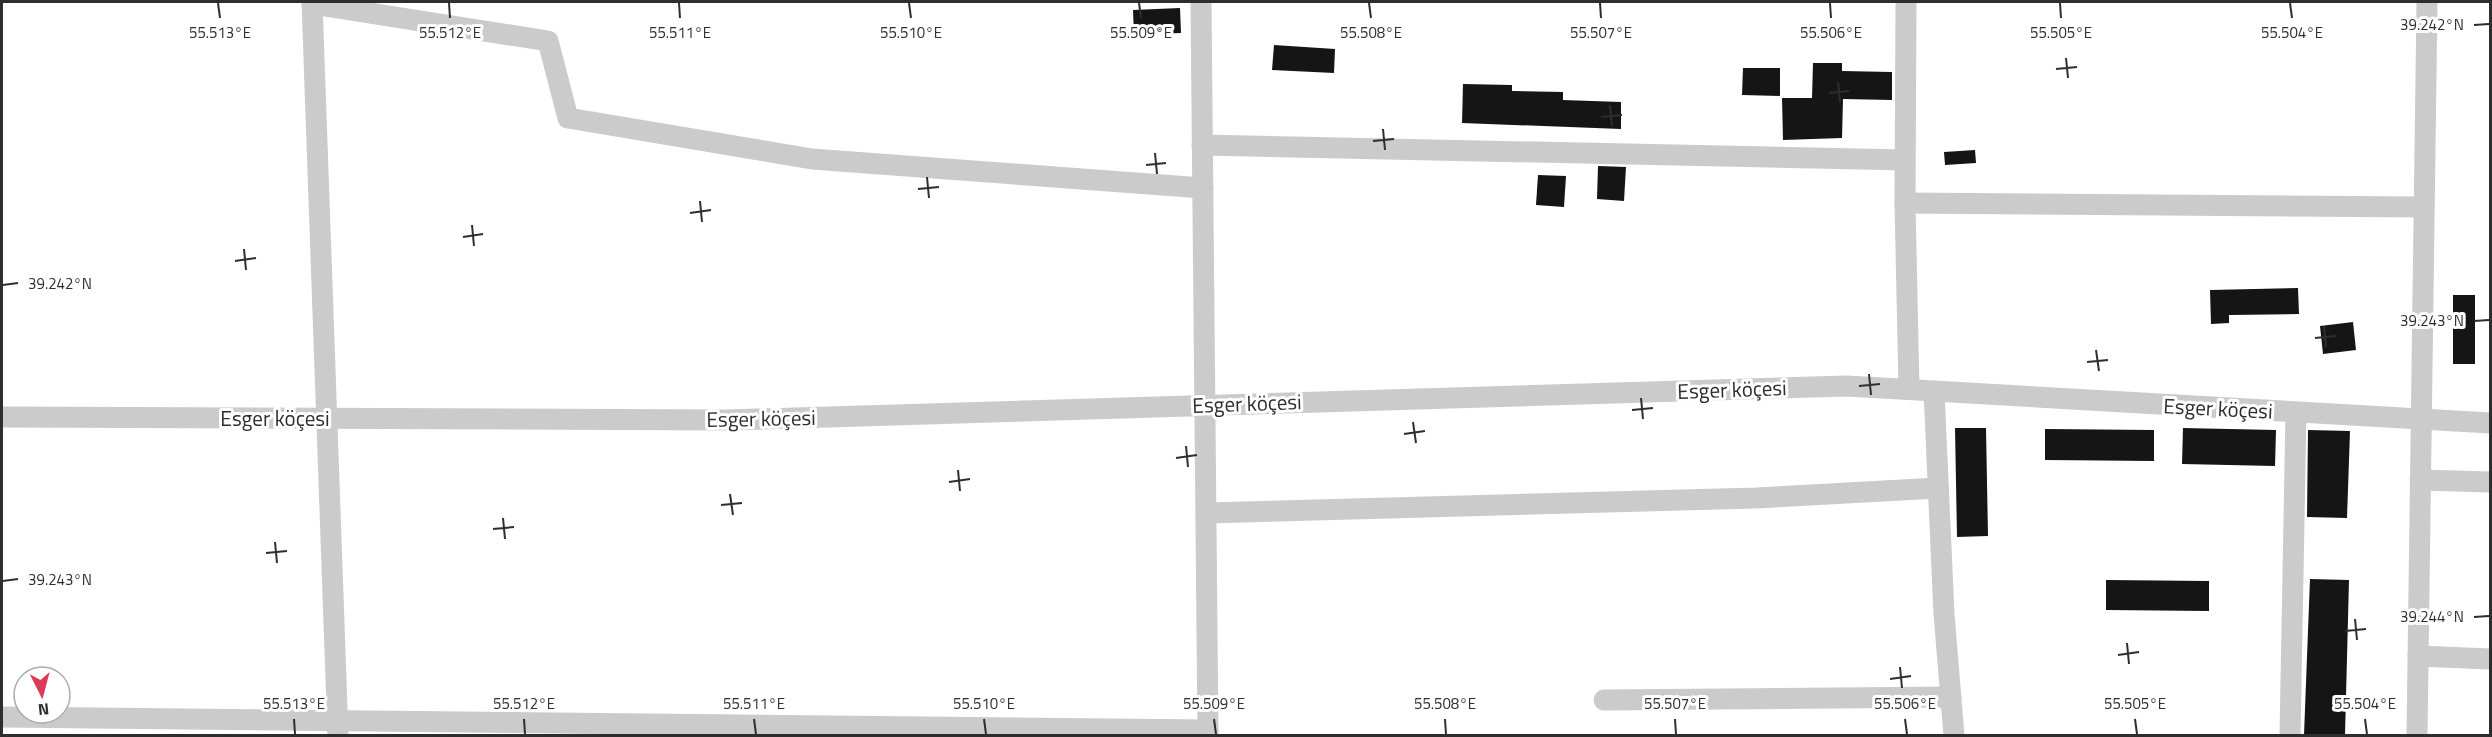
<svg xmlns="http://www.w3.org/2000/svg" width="2492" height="737" font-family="'Titillium Web',sans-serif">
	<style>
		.building { fill: #151515 }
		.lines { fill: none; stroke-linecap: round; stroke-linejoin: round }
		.minor { stroke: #cbcbcb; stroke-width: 21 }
		.ticks { fill: none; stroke: #2e2e2e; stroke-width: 2 }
		.labels { text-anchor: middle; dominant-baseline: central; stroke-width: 6; stroke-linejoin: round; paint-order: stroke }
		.street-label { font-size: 21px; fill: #2e2e2e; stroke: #fff }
		.ticks-label { font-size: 15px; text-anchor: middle; fill: #2e2e2e; stroke: #fff; stroke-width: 6; stroke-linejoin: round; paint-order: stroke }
	</style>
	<rect width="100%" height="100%" fill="#fff"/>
	<!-- building -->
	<g class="building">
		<polygon points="1180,8 1181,33 1134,35 1133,10"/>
		<polygon points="1274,45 1335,49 1334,73 1272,70"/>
		<polygon points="1813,63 1842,63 1842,71 1892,72 1892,100 1843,99 1842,138 1783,140 1782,98 1812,98"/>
		<polygon points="1743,68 1780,68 1780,96 1742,95"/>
		<polygon points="1463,84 1512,85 1512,91 1563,92 1563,100 1621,102 1621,129 1462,123"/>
		<polygon points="1975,150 1976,163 1945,165 1944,152"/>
		<polygon points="1598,166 1626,167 1624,201 1597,199"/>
		<polygon points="1538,175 1566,176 1564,207 1536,205"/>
		<polygon points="2298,288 2299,314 2229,315 2229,323 2211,324 2210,290"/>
		<rect x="2453" y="295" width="22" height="69"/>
		<polygon points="2353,322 2356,350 2323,354 2320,326"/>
		<polygon points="1955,428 1986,428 1988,536 1957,537"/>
		<polygon points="2183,428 2276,430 2275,466 2182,464"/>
		<polygon points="2045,429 2154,430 2154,461 2045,460"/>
		<polygon points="2308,430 2350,431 2347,518 2307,517"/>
		<polygon points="2310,579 2349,580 2345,735 2304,735"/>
		<polygon points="2106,580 2209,581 2209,611 2106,610"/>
	</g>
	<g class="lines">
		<!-- minor -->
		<g class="minor">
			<polyline points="312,2 338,736"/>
			<polyline points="1201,2 1208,736"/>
			<polyline points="1906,2 1905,203 1909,389"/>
			<polyline points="312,4 548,41 568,118 812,159 1203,188"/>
			<polyline points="1202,145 1905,160"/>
			<polyline points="1905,203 2424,207"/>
			<polyline points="1934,391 1944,614 1954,736"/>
			<polyline points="2,417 727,420 1847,386 2490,423"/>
			<polyline points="2420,480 2490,482"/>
			<polyline points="1206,513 1756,498 1938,488"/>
			<polyline points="2418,656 2490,659"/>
			<polyline points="1604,700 1951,697"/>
			<polyline points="2,717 1208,730"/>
			<polyline points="2290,736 2296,412"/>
			<polyline points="2417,736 2427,2"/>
		</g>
	</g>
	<!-- ticks -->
	<path class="ticks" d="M 218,3 L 220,18M 449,3 L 450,18M 679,3 L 680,18M 909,3 L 911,18M 1139,3 L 1141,18M 1369,3 L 1371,18M 1600,3 L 1601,18M 1830,3 L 1831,18M 2060,3 L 2061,18M 2290,3 L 2292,18M 2474,25 L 2489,24M 2066,58 L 2068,78M 2056,69 L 2077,67M 1838,82 L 1840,102M 1829,93 L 1849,91M 1610,105 L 1612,126M 1601,117 L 1622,115M 1383,129 L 1385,150M 1373,141 L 1394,139M 1155,153 L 1157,174M 1146,165 L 1166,163M 927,177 L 929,198M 918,189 L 939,187M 700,201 L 702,222M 690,213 L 711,210M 472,225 L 474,246M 463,237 L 483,234M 244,249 L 246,270M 235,261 L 256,258M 3,285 L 18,283M 2474,321 L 2489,320M 2324,326 L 2326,347M 2315,338 L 2336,336M 2096,350 L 2099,371M 2087,362 L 2108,360M 1869,374 L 1871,395M 1859,386 L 1880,384M 1641,398 L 1643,419M 1632,410 L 1653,408M 1413,422 L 1416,443M 1404,434 L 1425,431M 1186,446 L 1188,467M 1176,458 L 1197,455M 958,470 L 960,491M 949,482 L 970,479M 730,494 L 733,515M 721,505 L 742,503M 503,518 L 505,539M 493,529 L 514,527M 275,542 L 277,563M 266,553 L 287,551M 3,581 L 18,579M 2474,617 L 2489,616M 2355,619 L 2357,640M 2345,631 L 2366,629M 2127,643 L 2129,664M 2118,655 L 2139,652M 1900,667 L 1902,688M 1890,679 L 1911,676M 294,719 L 295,734M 524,719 L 525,734M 754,719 L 756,734M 984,719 L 986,734M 1214,719 L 1216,734M 1445,719 L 1446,734M 1675,719 L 1676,734M 1905,719 L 1907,734M 2135,719 L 2137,734M 2365,719 L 2367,734"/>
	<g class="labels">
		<!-- street labels -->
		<g class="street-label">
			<text transform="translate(1732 389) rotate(-2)">Esger köçesi</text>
			<text transform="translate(1247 403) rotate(-2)">Esger köçesi</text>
			<text transform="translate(2218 408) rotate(3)">Esger köçesi</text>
			<text x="275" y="418">Esger köçesi</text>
			<text transform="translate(761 418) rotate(-1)">Esger köçesi</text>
		</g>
	</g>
	<g class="ticks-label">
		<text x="2432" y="30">39.242°N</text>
		<text x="220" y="38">55.513°E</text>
		<text x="450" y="38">55.512°E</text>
		<text x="680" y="38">55.511°E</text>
		<text x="911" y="38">55.510°E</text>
		<text x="1141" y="38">55.509°E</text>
		<text x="1371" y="38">55.508°E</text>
		<text x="1601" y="38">55.507°E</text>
		<text x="1831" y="38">55.506°E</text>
		<text x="2061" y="38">55.505°E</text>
		<text x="2292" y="38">55.504°E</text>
		<text x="60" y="289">39.242°N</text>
		<text x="2432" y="326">39.243°N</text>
		<text x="60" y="585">39.243°N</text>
		<text x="2432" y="622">39.244°N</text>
		<text x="294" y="709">55.513°E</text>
		<text x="524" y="709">55.512°E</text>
		<text x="754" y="709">55.511°E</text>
		<text x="984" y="709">55.510°E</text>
		<text x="1214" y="709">55.509°E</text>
		<text x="1445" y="709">55.508°E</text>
		<text x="1675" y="709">55.507°E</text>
		<text x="1905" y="709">55.506°E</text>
		<text x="2135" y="709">55.505°E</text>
		<text x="2365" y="709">55.504°E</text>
	</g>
	<!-- border -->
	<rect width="2492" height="737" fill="none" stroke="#2e2e2e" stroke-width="6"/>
	<!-- north arrow -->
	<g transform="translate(42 695) rotate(174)"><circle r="28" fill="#ffffff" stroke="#ababab" stroke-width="1.5"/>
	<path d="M0-4.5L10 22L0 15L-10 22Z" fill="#d93c57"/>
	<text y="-9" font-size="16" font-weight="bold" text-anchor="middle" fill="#2e2e2e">N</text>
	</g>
</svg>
